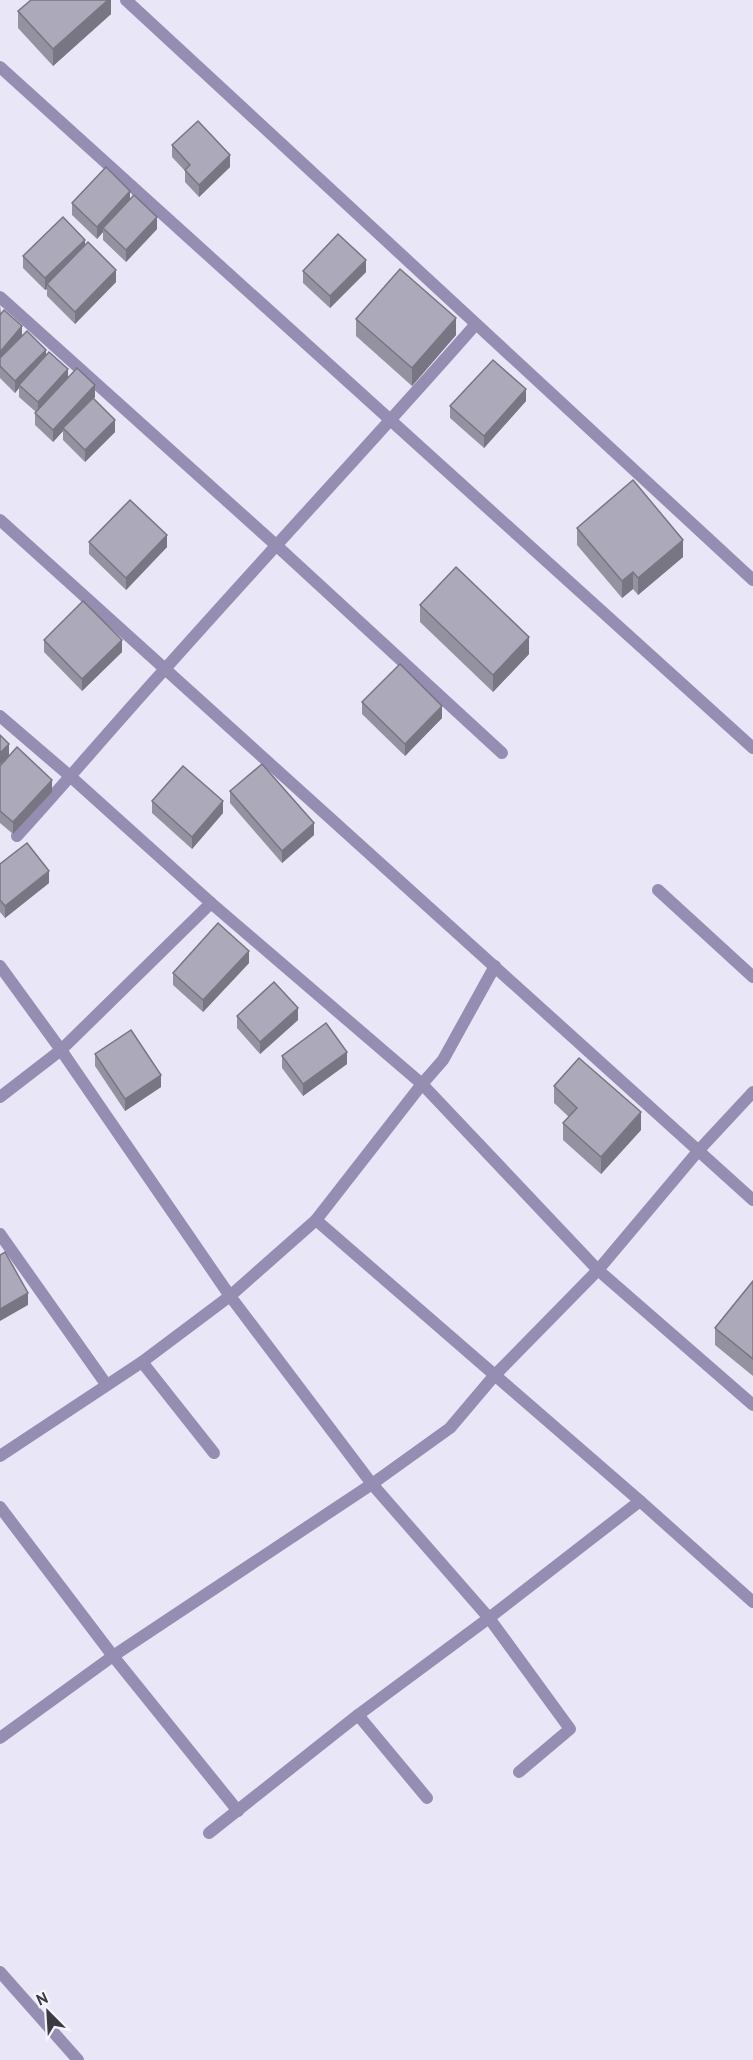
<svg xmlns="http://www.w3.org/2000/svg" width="753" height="2060" font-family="'PT Sans',sans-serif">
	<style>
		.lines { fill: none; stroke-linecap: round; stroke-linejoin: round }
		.minor { stroke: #958db2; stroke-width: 12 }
		.wall { fill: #9491a0 }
		.shaded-wall { fill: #787682 }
		.building { fill: #aca9ba; stroke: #787682; stroke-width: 1.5 }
	</style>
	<rect width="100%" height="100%" fill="#e9e6f8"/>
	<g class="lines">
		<!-- minor -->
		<g class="minor">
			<polyline points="126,0 753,580"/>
			<polyline points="0,67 753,748"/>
			<polyline points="0,297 277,546 502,753"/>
			<polyline points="0,520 753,1200"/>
			<polyline points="0,716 71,777 211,903 422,1084 598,1270 753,1405"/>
			<path d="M 17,836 C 67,781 115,724 165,669 C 268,553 374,440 476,324"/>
			<polyline points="658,890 753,977"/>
			<polyline points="0,966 61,1050 230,1296 372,1484 489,1618 570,1729 519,1772"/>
			<polyline points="0,1097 61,1050 211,903"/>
			<polyline points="316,1220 640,1501 753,1602"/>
			<polyline points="0,1234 106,1384"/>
			<polyline points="142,1362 214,1453"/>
			<polyline points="0,1456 142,1362 230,1296 316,1220 422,1084 443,1060 495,966"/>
			<polyline points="0,1507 113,1656 238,1811"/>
			<polyline points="358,1715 427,1798"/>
			<polyline points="0,1738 113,1656 372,1484 450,1428 494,1376 598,1270 699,1150 753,1092"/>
			<polyline points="209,1833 358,1715 489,1618 640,1501"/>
			<polyline points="0,1972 78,2060"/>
		</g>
	</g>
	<!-- wall -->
	<g class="wall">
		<polygon points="111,0 111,14 53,66 18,28 18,11"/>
		<polygon points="172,145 230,167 199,197 185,182 185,171 172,157"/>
		<polygon points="130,199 157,229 126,262 103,240 103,232 97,239 72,215 72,203"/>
		<polygon points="85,245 116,282 75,324 47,296 47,289 45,290 23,268 23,256"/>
		<polygon points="303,271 366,272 330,308 303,283"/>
		<polygon points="0,304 1,313 22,336 46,356 68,377 95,397 93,399 115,432 85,462 63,440 63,431 53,442 35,425 35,413 36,412 19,397 19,388 15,393 0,378"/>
		<polygon points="356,319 456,335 412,386 356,336"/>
		<polygon points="526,401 484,448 450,418 450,406"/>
		<polygon points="577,528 683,557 638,595 633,589 622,598 577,545"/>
		<polygon points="89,542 167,547 126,590 89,554"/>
		<polygon points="420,605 529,654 493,692 420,622"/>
		<polygon points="44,640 122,652 82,691 44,652"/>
		<polygon points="362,702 442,718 405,756 362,714"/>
		<polygon points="9,756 52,792 13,834 0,823 0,766"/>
		<polygon points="230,791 314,835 282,863 230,803"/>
		<polygon points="152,801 223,813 192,849 152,813"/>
		<polygon points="0,864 49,883 5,918 0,912"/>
		<polygon points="249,963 203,1012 173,985 173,973"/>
		<polygon points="237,1016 298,1020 260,1054 237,1028"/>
		<polygon points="95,1054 161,1087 125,1111 95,1066"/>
		<polygon points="282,1056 347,1064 303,1096 282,1068"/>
		<polygon points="554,1086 641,1130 601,1174 563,1140 563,1123 569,1117 554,1103"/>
		<polygon points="753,1281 753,1376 715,1345 715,1328"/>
	</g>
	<!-- shaded-wall -->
	<g class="shaded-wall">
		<polygon points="108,0 111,0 111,14 53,66 53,49"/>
		<polygon points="230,155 230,167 199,197 199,185"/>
		<polygon points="130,191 130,203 103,228 103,232 97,239 97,227"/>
		<polygon points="157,217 157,229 126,262 126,250"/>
		<polygon points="85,240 85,252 47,284 47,289 45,290 45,278"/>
		<polygon points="366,260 366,272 330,308 330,296"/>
		<polygon points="116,270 116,282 75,324 75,312"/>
		<polygon points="456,318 456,335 412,386 412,368"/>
		<polygon points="22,326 22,338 0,364 0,352"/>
		<polygon points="46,350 46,362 19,385 19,388 15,393 15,381"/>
		<polygon points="68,369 68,381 38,414 38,402"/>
		<polygon points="95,385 95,397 64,430 63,428 63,431 53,442 53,430"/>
		<polygon points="526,389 526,401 484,448 484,436"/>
		<polygon points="115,420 115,432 85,462 85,450"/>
		<polygon points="167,535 167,547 126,590 126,578"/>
		<polygon points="683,540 683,557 638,595 638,578"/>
		<polygon points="633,572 633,589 622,598 622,581"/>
		<polygon points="529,637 529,654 493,692 493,675"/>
		<polygon points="122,640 122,652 82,691 82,679"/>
		<polygon points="442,706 442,718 405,756 405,744"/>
		<polygon points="9,744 9,756 0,765 0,753"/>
		<polygon points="52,780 52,792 13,834 13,822"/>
		<polygon points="223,801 223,813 192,849 192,837"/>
		<polygon points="314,823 314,835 282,863 282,851"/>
		<polygon points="49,871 49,883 5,918 5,906"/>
		<polygon points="249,951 249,963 203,1012 203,1000"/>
		<polygon points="298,1008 298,1020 260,1054 260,1042"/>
		<polygon points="347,1052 347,1064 303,1096 303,1084"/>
		<polygon points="161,1075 161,1087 125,1111 125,1099"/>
		<polygon points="641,1112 641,1130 601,1174 601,1157"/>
		<polygon points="28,1293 28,1305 0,1321 0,1309"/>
	</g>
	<!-- building -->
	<g class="building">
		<polygon points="31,0 108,0 53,49 18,11"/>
		<polygon points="198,121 230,155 199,185 185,170 190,165 172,145"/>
		<polygon points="106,167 130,191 97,227 72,203"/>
		<polygon points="134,195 157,217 126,250 103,228"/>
		<polygon points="63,217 85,240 45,278 23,256"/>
		<polygon points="338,234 366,260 330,296 303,271"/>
		<polygon points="88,242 116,270 75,312 47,284"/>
		<polygon points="400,269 456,318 412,368 356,319"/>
		<polygon points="4,310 22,326 0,352 0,315"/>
		<polygon points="27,331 46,350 15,381 0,366 0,358"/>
		<polygon points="49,352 68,369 38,402 19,385"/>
		<polygon points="493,360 526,389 484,436 450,406"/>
		<polygon points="77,368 95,385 53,430 35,413"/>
		<polygon points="93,398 115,420 85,450 63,428"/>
		<polygon points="633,480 683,540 638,578 633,572 622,581 577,528"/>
		<polygon points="130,500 167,535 126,578 89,542"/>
		<polygon points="456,567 529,637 493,675 420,605"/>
		<polygon points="83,601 122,640 82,679 44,640"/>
		<polygon points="400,664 442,706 405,744 362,702"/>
		<polygon points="0,735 9,744 0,753"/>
		<polygon points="17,747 52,780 13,822 0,811 0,766"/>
		<polygon points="262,764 314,823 282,851 230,791"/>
		<polygon points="183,766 223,801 192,837 152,801"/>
		<polygon points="27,843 49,871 5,906 0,900 0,864"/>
		<polygon points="218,923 249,951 203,1000 173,973"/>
		<polygon points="274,982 298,1008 260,1042 237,1016"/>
		<polygon points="326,1023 347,1052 303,1084 282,1056"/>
		<polygon points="131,1030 161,1075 125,1099 95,1054"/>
		<polygon points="579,1058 641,1112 601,1157 563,1123 577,1108 554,1086"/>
		<polygon points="5,1252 28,1293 0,1309 0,1255"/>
		<polygon points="753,1281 753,1359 715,1328"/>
	</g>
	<!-- north arrow -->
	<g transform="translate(48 2012) rotate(336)" stroke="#f6f4ff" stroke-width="4.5" paint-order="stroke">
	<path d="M0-4.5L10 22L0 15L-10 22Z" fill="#3b3a41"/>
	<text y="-9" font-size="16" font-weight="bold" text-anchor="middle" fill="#3b3a41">N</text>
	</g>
</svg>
